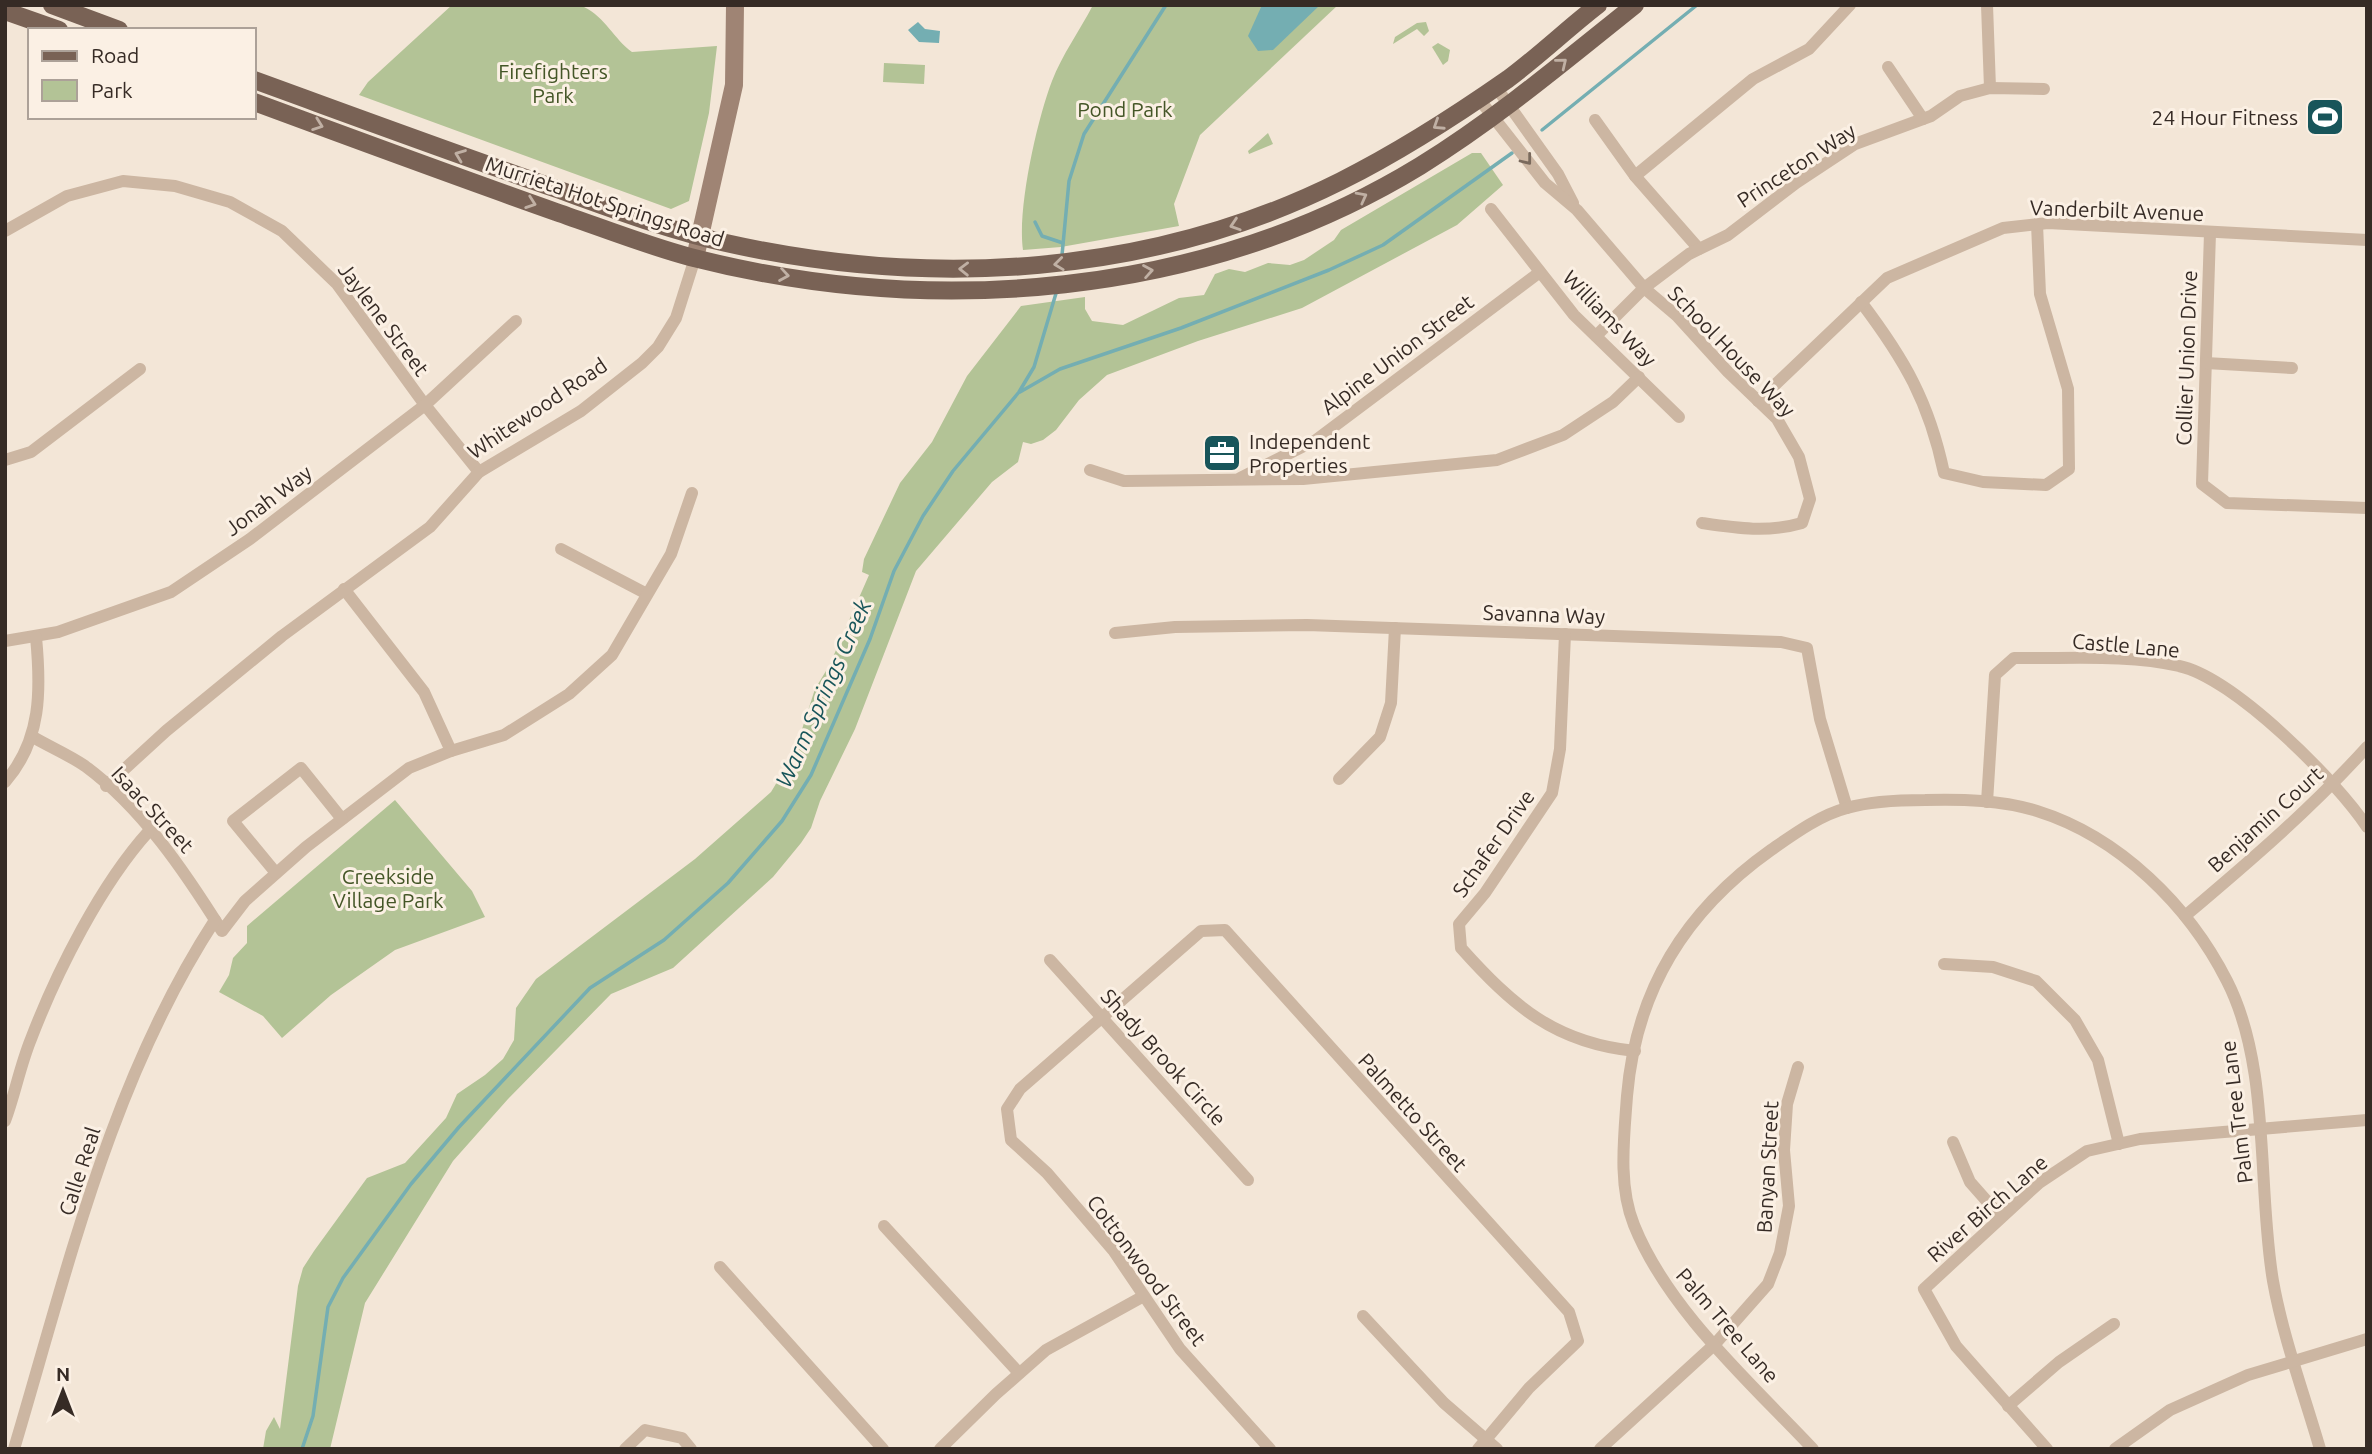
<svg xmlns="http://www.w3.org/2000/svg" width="2372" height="1454" font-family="Ubuntu,sans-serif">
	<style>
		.green { fill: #b3c396 }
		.water { fill: #74aeb2 }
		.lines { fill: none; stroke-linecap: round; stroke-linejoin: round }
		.stream { stroke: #74aeb2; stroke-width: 3.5 }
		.street { stroke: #ccb6a2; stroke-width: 12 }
		.secondary { stroke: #9f8474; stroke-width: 18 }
		.primary { stroke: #796255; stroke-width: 18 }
		.oneway { stroke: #c0b0a4 }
		.oneway2 { stroke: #7a6a5d }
		.labels { text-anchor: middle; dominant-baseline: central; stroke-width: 6; stroke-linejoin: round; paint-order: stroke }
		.park-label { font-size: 21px; fill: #445627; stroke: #fbf0e4 }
		.poi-label { font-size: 21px; fill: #362b25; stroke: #fbf0e4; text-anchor: end }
		.street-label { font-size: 21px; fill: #362b25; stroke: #fbf0e4 }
		.water-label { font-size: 23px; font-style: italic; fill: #18555a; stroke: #fbf0e4 }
	</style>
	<rect width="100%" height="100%" fill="#f3e6d7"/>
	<!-- green -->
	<g class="green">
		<path d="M 452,5 C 472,5 573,1 584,7 C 605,17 614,39 632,52 L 717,46 L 709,113 L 689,201 L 671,209 L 359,95 L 368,82 Z"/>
		<path d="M 1093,5 L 1338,5 L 1200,135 L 1174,204 L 1179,226 L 1061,247 L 1023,250 C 1017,209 1037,120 1052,81 C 1062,55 1080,30 1093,5 Z"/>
		<polygon points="1426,22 1429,31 1424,36 1417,29 1393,44 1395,37 1417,23"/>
		<polygon points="1438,43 1450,50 1448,61 1443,65 1432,47"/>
		<polygon points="884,63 925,65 924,84 883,82"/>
		<polygon points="1268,133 1273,144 1249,154 1248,151"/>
		<polygon points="1472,153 1481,153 1503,185 1457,225 1302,308 1198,341 1107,375 1079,400 1056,430 1043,440 1031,444 1023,442 1018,462 992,482 916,571 855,729 820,801 811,828 801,843 773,877 673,968 611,994 508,1099 453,1161 365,1303 330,1449 263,1449 266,1431 274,1417 280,1429 298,1286 303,1268 314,1251 367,1178 405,1163 446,1118 457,1094 485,1075 503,1059 514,1040 516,1008 536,979 695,859 771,792 794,754 815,689 829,666 869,575 862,572 864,559 900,483 932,442 967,376 1021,306 1085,297 1085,309 1092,321 1123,325 1179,298 1204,295 1215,274 1229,269 1245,272 1268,263 1290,265 1304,260 1334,240 1341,230"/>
		<polygon points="395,800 472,891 485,917 395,950 331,995 282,1038 263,1016 219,992 229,975 233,958 247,943 247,926"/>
	</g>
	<!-- water -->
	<g class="water">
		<polygon points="1262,5 1320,5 1273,50 1258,51 1248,36"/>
		<polygon points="918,22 925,29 940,31 939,43 919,42 908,30"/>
	</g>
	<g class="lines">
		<!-- stream -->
		<g class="stream">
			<polyline points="1542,130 1697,5"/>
			<polyline points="1035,222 1042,236 1063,243"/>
			<polyline points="1062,255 1069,181 1084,134 1166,5"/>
			<polyline points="1020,392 1060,369 1181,328 1329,270 1383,245 1512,153"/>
			<polyline points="302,1449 313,1416 328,1307 343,1278 411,1184 459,1127 590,988 664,940 728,883 782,821 811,775 870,639 894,571 923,516 953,471 1019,392 1034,367 1057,290"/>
		</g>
		<!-- street -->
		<g class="street">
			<polyline points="1987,5 1990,88"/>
			<polyline points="1888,67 1923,119"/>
			<polyline points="1496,87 1558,174 1573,203"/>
			<path d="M 1479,99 L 1545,183 L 1577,210 L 1644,288 L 1677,316 L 1728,372 L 1777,419 L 1799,457 L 1810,499 L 1802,523 C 1768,533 1736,528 1702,523"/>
			<polyline points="1595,120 1635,176 1699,249"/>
			<polyline points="1635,176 1753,79 1809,49 1850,5"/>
			<polyline points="1491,209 1574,315 1679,417"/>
			<polyline points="5,231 67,196 123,181 175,186 230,202 282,231 337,284 425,405 479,472"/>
			<polyline points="2210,233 2202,484 2227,503 2367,508"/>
			<path d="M 1861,302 C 1905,360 1929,402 1944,473 L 1983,482 L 2046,485 L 2069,469 L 2068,389 L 2040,294 L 2037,224"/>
			<polyline points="1596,336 1644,288 1689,254 1728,235 1796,183 1855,144 1931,116 1960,96 1990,88 2044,89"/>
			<polyline points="2206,363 2292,368"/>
			<polyline points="1758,401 1887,278 2003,228 2048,223 2367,240"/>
			<polyline points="5,460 31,452 140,369"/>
			<polyline points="1090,470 1124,481 1303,479 1497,460 1563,435 1613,402 1639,377"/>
			<polyline points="1240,478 1316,440 1540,272"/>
			<polyline points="561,549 647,594"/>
			<polyline points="1115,633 1175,627 1307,625 1781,642 1807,648 1820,719 1847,808"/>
			<path d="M 1565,634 L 1560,749 L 1552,793 L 1485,893 L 1459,924 L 1461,948 C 1513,1006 1555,1043 1635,1051"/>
			<polyline points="5,641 58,632 171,592 250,539 425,405 516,321"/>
			<path d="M 33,737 C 50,747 69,755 85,766 C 142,808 185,872 222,931 L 245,901 L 306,847 L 409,768 L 451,751 L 424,692 L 344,589"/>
			<polyline points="451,751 504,735 569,694 612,655 671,554 692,493"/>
			<polyline points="1339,779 1380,737 1391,703 1395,628"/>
			<path d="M 5,782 C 42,740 41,689 36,637"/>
			<polyline points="106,786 166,731 282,636 430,527 479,472 581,411 642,363 658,347 676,318 695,258"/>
			<path d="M 1987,802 L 1995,675 L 2014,658 C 2068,659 2127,654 2179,666 C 2233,677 2337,781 2367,827"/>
			<polyline points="276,873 233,821 301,768 342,819"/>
			<path d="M 2185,916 C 2249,862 2311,809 2367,747"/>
			<polyline points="1050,960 1248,1180"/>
			<polyline points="1944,964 1993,967 2036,981 2075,1020 2098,1060 2119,1144"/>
			<path d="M 5,1121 C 15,1094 20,1066 31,1039 C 57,971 101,884 149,831"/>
			<polyline points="1953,1142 1970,1182 2000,1216"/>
			<polyline points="884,1226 1019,1373"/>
			<polyline points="720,1267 883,1449"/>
			<polyline points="1363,1316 1444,1403 1497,1449"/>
			<polyline points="2008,1406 2059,1362 2114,1324"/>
			<path d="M 14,1449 C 68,1268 111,1080 215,920"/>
			<polyline points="625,1449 645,1430 682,1438 691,1449"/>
			<polyline points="940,1449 996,1394 1046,1350 1142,1297"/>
			<polyline points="1270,1449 1180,1349 1113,1250 1047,1173 1011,1140 1007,1109 1020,1089 1201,931 1225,930 1569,1312 1578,1341 1529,1388 1478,1449"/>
			<polyline points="1600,1449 1715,1344 1768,1284 1780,1253 1789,1206 1784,1150 1787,1104 1798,1067"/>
			<path d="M 1813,1449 C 1751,1383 1668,1310 1634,1225 C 1618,1186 1624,1138 1627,1096 C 1636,990 1685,911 1771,850 C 1794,834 1820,815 1847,808 C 1871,801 1901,800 1925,800 C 1963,799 2001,800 2037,811 C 2120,837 2189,906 2227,981 C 2271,1067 2257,1187 2273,1281 C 2283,1337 2304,1394 2320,1449"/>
			<polyline points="2047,1449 1956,1346 1924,1289 2039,1183 2087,1151 2140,1139 2367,1120"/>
			<polyline points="2115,1449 2170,1410 2248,1375 2367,1339"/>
		</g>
		<!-- secondary -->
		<polyline class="secondary" points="695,258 734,85 735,5"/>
		<!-- primary -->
		<g class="primary">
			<polyline points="52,5 119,30"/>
			<polyline points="5,11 59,30"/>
			<path d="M 254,80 C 353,116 453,153 554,188 C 610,208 667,230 726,243 C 932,289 1151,276 1341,181 C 1399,152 1455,116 1508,79 C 1539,56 1567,29 1598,5"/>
			<path d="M 254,102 C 354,139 454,176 556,212 C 600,227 645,245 690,257 C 932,319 1204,298 1420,166 C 1496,119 1565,61 1635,5"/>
		</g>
	</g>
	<!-- one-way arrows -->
	<defs><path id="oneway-chevron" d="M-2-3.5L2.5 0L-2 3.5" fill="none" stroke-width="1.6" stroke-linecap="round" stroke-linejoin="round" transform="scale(1.75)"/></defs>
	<g class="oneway">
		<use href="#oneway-chevron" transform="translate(1562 63) rotate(-39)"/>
		<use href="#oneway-chevron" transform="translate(318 125) rotate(20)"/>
		<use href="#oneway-chevron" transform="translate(1438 125) rotate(147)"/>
		<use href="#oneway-chevron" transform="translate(460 155) rotate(-159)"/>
		<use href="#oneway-chevron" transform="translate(1362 197) rotate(-28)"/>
		<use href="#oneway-chevron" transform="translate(531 203) rotate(19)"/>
		<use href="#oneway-chevron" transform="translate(1235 225) rotate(162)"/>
		<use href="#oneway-chevron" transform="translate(1059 264) rotate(173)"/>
		<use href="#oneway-chevron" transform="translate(964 269) rotate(-179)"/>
		<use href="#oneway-chevron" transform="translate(1148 271) rotate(-10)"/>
		<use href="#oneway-chevron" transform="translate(784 275) rotate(9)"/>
	</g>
	<use class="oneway2" href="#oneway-chevron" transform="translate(1527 160) rotate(52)"/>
	<!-- icons -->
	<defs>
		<symbol id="stadium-square" viewBox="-11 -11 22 22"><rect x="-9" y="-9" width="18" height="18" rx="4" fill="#18555a" stroke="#fbf0e4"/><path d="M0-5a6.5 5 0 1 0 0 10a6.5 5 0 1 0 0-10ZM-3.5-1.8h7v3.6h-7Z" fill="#fff"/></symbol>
		<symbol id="office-square" viewBox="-11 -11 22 22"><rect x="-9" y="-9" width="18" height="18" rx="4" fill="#18555a" stroke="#fbf0e4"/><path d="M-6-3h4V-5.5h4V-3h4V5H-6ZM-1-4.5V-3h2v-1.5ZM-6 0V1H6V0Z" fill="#fff"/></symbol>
	</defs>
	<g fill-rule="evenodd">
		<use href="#stadium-square" x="2303" y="95" width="44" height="44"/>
		<use href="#office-square" x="1200" y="431" width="44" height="44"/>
	</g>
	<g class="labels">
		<!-- park labels -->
		<g class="park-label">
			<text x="553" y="71">Firefighters<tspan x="553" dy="24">Park</tspan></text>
			<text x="1125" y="109">Pond Park</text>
			<text x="388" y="876">Creekside<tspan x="388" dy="24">Village Park</tspan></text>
		</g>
		<!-- poi labels -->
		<g class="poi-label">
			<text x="2298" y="117">24 Hour Fitness</text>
			<text x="1249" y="441" text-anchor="start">Independent<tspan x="1249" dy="24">Properties</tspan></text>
		</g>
		<!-- street labels -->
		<g class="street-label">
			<text transform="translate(1796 165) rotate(-33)">Princeton Way</text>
			<text transform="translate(605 201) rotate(18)">Murrieta Hot Springs Road</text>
			<text transform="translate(2117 210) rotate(2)">Vanderbilt Avenue</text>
			<text transform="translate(1610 318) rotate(46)">Williams Way</text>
			<text transform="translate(384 319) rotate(53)">Jaylene Street</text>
			<text transform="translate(1732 351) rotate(46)">School House Way</text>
			<text transform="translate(1397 354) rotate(-37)">Alpine Union Street</text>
			<text transform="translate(2186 358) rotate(-88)">Collier Union Drive</text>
			<text transform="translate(537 408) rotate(-34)">Whitewood Road</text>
			<text transform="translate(268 500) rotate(-37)">Jonah Way</text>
			<text transform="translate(1544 614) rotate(2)">Savanna Way</text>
			<text transform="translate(2126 645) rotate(5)">Castle Lane</text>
			<text transform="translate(153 809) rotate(47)">Isaac Street</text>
			<text transform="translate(2265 819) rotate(-42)">Benjamin Court</text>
			<text transform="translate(1493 843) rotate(-55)">Schafer Drive</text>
			<text transform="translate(1164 1057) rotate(48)">Shady Brook Circle</text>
			<text transform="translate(1413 1112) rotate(48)">Palmetto Street</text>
			<text transform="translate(2236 1112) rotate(-97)">Palm Tree Lane</text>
			<text transform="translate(1767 1167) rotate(-87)">Banyan Street</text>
			<text transform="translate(79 1171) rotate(-72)">Calle Real</text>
			<text transform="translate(1987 1208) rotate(-41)">River Birch Lane</text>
			<text transform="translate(1147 1270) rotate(53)">Cottonwood Street</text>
			<text transform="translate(1728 1325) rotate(49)">Palm Tree Lane</text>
		</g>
		<!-- water labels -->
		<g class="water-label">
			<text transform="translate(823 693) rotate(-66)">Warm Springs Creek</text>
		</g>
	</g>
	<!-- border -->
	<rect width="2372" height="1454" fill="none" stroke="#362b25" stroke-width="14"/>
	<!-- legend -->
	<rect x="28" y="28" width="228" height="91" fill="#fbf0e4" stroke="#aca198" stroke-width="2"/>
	<rect x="42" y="51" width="35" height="10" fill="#796255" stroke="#aca198" stroke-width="2"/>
	<text x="91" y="63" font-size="21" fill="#362b25">Road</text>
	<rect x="42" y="80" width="35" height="21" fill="#b3c396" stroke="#aca198" stroke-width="2"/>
	<text x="91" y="98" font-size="21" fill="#362b25">Park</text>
	<!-- north arrow -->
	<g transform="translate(63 1391)" stroke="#fbf0e4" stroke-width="5" paint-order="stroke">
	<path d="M0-5L12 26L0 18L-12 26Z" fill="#362b25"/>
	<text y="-10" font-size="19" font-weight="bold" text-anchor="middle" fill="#362b25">N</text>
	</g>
</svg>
